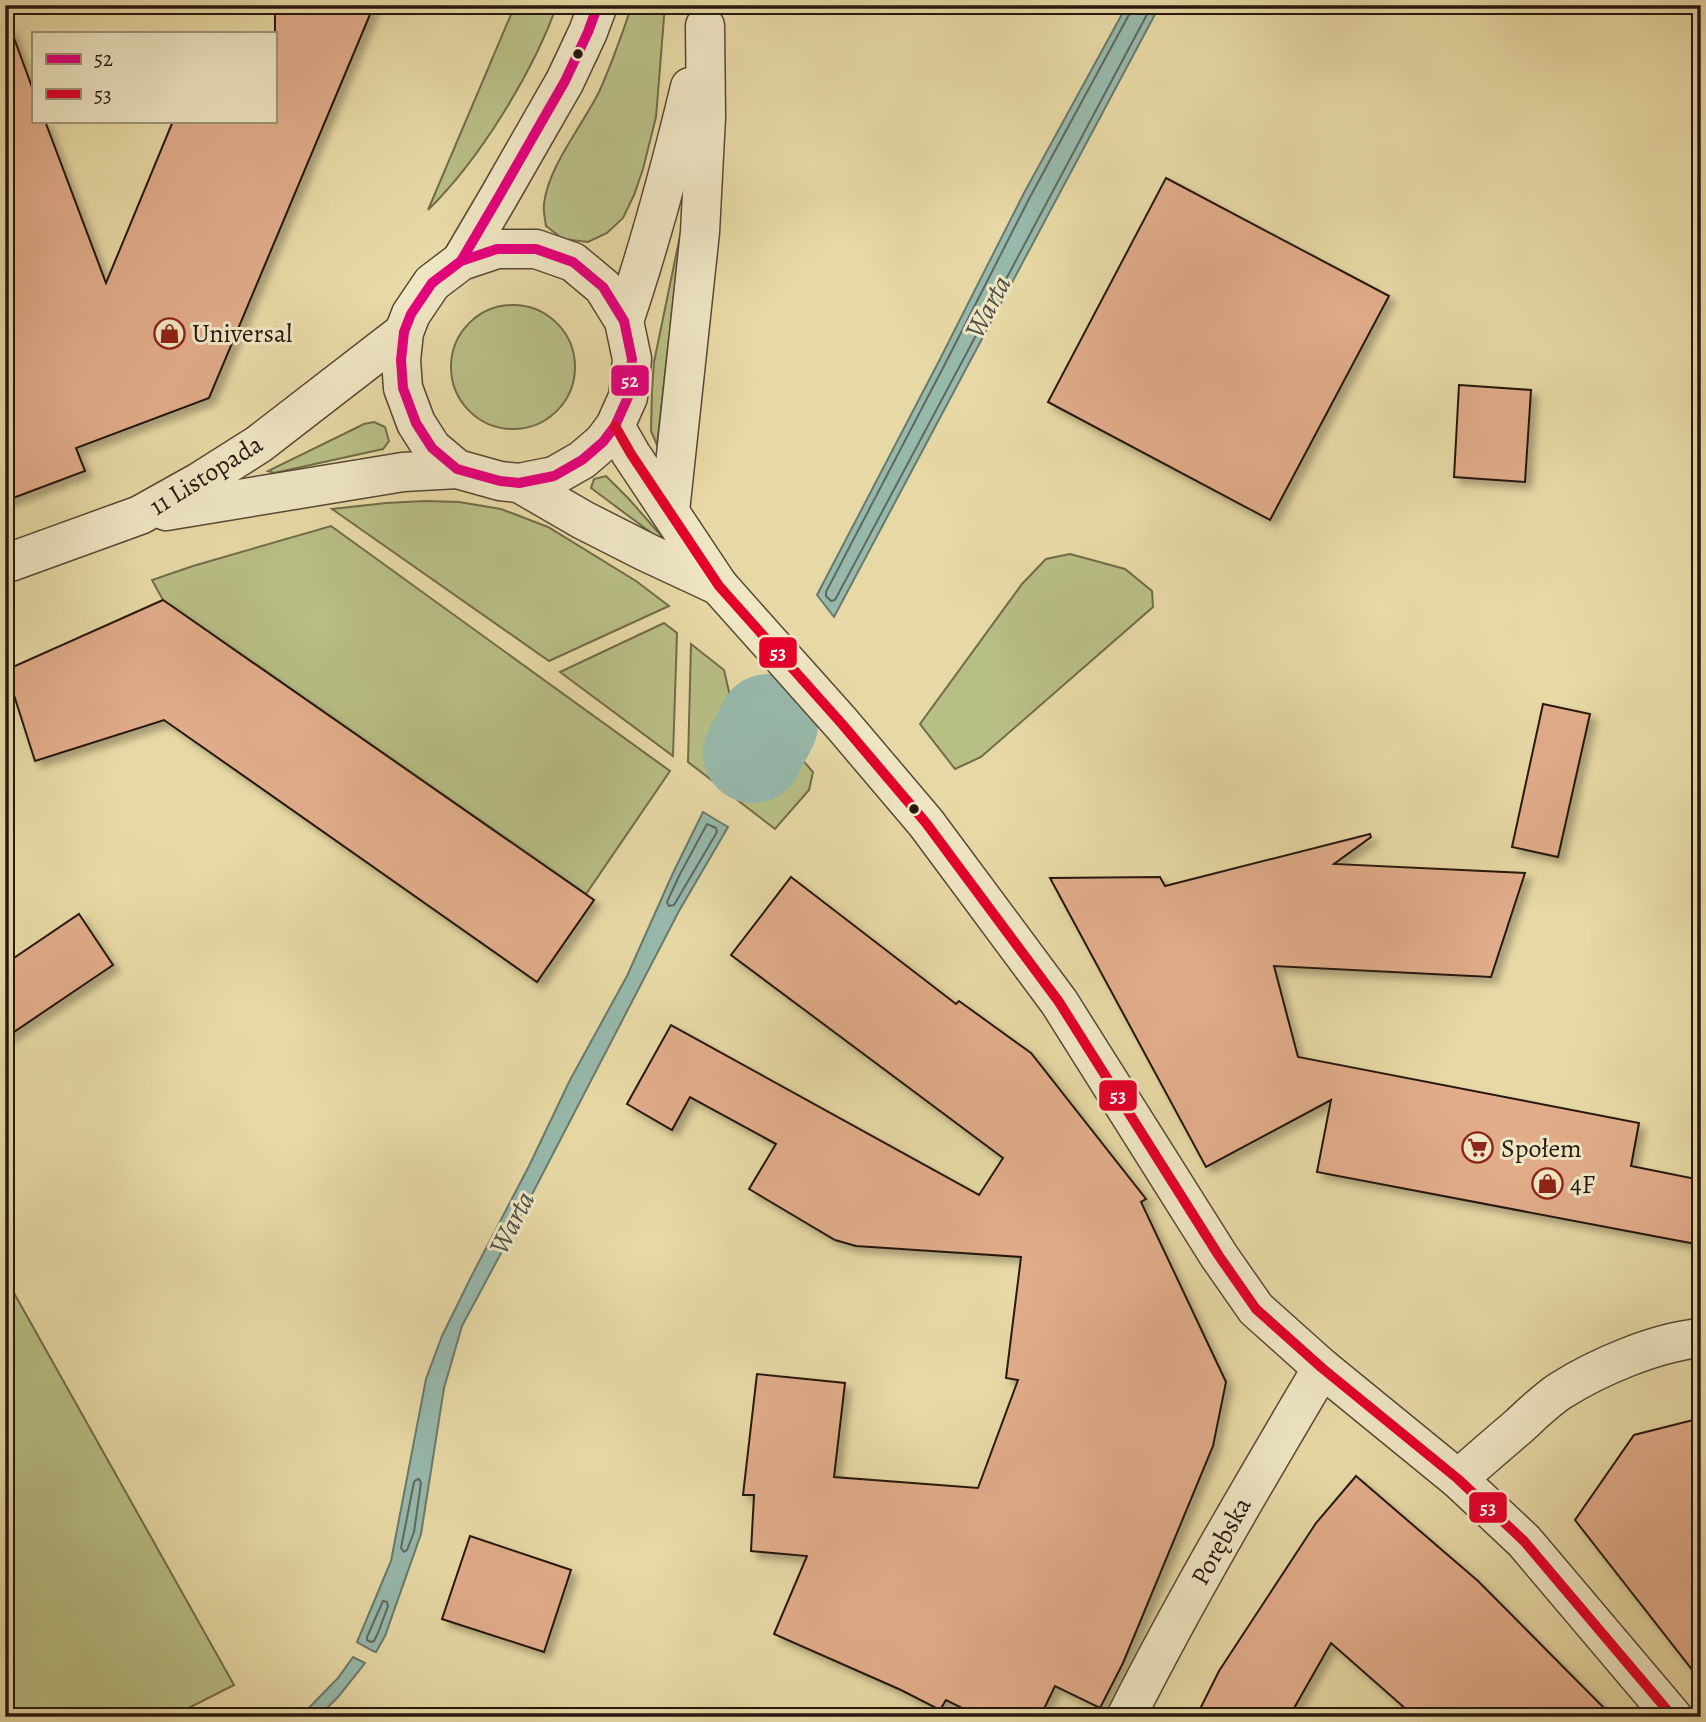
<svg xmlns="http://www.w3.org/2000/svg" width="1706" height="1722" font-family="Alegreya,serif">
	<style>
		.green { fill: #b8bf85; stroke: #706c4a; stroke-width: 2 }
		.water { fill: #97b9ac; stroke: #6a796e; stroke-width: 2 }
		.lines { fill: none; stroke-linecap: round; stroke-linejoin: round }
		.shore { stroke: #5f685e; stroke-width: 2 }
		.river { stroke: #97b9ac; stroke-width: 100 }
		.building { fill: #e1ac8a; stroke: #271810; stroke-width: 2; filter: url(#shadow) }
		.minor-casing { stroke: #574835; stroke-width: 41 }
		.minor { stroke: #efe6c4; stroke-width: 38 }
		.bus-1-casing { stroke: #efe6c4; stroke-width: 16 }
		.bus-2-casing { stroke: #efe6c4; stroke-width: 16 }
		.bus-1 { stroke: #e5007d; stroke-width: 10 }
		.bus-2 { stroke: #e4002b; stroke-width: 10 }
		.bus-dot { fill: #271810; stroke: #efe6c4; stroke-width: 2.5 }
		.labels { text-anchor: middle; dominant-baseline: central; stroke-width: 6; stroke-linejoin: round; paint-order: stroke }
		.poi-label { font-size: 26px; fill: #271810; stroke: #efe6c4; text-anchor: start }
		.street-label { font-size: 26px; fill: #271810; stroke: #efe6c4 }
		.water-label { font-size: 28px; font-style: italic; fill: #4e5047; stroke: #efe6c4 }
		.line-badge { stroke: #efe6c4; stroke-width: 2.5 }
		.badge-label { font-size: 19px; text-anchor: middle; font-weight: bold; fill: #fff }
	</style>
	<defs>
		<filter id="shadow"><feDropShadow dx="6" dy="6" stdDeviation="3.5" flood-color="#0004"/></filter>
	</defs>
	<rect width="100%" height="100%" fill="#e7d9a5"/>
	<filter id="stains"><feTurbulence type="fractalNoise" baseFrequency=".00286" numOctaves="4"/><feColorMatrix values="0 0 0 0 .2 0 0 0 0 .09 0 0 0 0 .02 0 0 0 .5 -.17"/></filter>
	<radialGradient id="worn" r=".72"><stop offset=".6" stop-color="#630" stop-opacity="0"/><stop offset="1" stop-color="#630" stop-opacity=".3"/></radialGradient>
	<!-- green -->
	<g class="green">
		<path d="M 515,5 L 557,5 C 532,74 480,159 428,210 Z"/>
		<path d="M 632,5 L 665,5 L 656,117 L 643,169 L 634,195 L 623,218 L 607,233 L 588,242 L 563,239 L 546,226 C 545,219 543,211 544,204 C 548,167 582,126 599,92 C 612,64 622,34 632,5 Z"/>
		<polygon points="681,231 657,445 651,431 652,390 654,362"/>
		<circle cx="513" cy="367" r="62"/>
		<polygon points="374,422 385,427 389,441 383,449 274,473 268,471 364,424"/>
		<polygon points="606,476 628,498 673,549 591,488 594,479"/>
		<polygon points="425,501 459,502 501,509 548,527 636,581 669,606 549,661 332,509 386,503"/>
		<polygon points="331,526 670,771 586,894 163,600 152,580 193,566"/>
		<polygon points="1070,554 1125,569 1152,591 1153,607 981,757 955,769 920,724 1022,584 1046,559"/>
		<polygon points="664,623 677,633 673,756 560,672"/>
		<polygon points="691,644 724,670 738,731 764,753 782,745 800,757 813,772 809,790 775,829 688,762"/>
		<polygon points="5,1277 234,1685 171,1717 5,1717"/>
	</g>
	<!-- water -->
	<g class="water">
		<path d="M 1127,5 L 1160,5 C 1050,209 943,413 834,617 L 817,595 L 939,361 L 1024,193 Z"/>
		<polygon points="703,812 728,827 679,911 514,1229 462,1326 444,1388 421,1534 385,1636 376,1652 373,1651 357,1642 391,1561 426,1379 442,1336 471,1277 529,1166 570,1080 627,976 673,873"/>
		<polygon points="353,1657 365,1663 338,1697 318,1717 300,1717 338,1678"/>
	</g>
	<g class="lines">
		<!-- shore -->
		<g class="shore">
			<path d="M 1132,5 L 1131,11 L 1030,197 L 945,364 L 826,592 L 826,596 L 831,601 L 835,600 C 941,402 1045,203 1152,5"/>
			<polygon points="707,824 716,828 717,832 674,905 669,906 667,902 679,876"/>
			<polygon points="419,1479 421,1483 414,1532 407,1550 404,1552 401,1548 414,1482 416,1480"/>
			<polygon points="383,1601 387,1602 388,1606 378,1633 374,1641 371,1642 367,1640 367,1637"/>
		</g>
		<!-- river -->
		<polyline class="river" points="753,753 768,724"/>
	</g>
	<!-- building -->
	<g class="building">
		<polygon points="275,5 374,5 209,398 76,448 85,471 5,501 5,28 10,27 33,90 33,121 45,121 106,283 173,121 275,121"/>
		<polygon points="1166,178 1389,296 1270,520 1048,402"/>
		<polygon points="1459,385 1531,390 1525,482 1454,477"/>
		<polygon points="163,600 594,900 537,982 164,720 35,761 6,670"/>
		<polygon points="1543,704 1590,714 1558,857 1512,847"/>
		<polygon points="1370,834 1371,837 1334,864 1525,873 1491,977 1274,966 1298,1057 1639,1123 1631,1166 1701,1180 1701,1245 1317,1172 1331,1100 1206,1167 1050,878 1160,877 1165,886"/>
		<polygon points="791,877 956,1004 959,1001 1031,1053 1146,1199 1141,1202 1226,1382 1213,1446 1123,1663 1100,1708 1055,1686 1040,1717 980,1717 946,1700 940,1710 901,1690 774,1634 807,1556 751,1551 754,1495 743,1495 757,1374 845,1383 834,1477 978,1488 1018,1380 1006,1378 1021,1257 856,1246 835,1240 749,1189 776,1144 690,1097 672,1130 627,1104 671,1025 979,1195 1003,1158 731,955"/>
		<polygon points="79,914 113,965 5,1038 5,964"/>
		<polygon points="1701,1418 1701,1681 1575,1520 1634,1435"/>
		<polygon points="1356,1476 1478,1581 1613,1717 1415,1717 1331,1643 1289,1717 1196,1717 1219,1671 1316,1523"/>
		<polygon points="470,1536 571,1570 544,1652 442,1619"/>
	</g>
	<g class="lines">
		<defs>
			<g id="minor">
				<polyline points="461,261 497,249 536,249 573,262 603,287 624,321 632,359 628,397 615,426 603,442 582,460 554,476 519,483 500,481 457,469 432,448 416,423 403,388 401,360 404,332 411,314 432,283 461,261 498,198 565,81 588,32 598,5"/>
				<path d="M 624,321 C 650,244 671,166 690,87"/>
				<polyline points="615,426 631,454 719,586 842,724 926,823 1059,1002 1219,1256 1256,1309 1322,1368 1458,1479 1524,1541 1673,1717"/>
				<polyline points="519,483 583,520 646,552 719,586"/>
				<polyline points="166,511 403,472 457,469"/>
				<polyline points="670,511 700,232 706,117 705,26"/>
				<polyline points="5,564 140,515 199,482 259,444 404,332"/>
				<path d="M 1458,1479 C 1478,1461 1498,1444 1519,1426 C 1532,1414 1545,1401 1560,1391 C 1598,1367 1656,1342 1701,1338"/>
				<path d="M 1126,1717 C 1186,1598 1254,1483 1322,1368"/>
			</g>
		</defs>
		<!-- minor casing -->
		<use href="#minor" class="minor-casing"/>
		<!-- minor -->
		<use href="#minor" class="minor"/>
		<defs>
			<polyline id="bus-1" points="461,261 497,249 536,249 573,262 603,287 624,321 632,359 628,397 615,426 603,442 582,460 554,476 519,483 500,481 457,469 432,448 416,423 403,388 401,360 404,332 411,314 432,283 461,261 498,198 565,81 588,32 598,5"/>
			<polyline id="bus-2" points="615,426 631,454 719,586 842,724 926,823 1059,1002 1219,1256 1256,1309 1322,1368 1458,1479 1524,1541 1673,1717"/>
		</defs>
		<!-- bus-1 casing -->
		<use href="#bus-1" class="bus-1-casing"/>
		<!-- bus-2 casing -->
		<use href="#bus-2" class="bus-2-casing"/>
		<!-- bus-1 -->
		<use href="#bus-1" class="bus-1"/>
		<!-- bus-2 -->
		<use href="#bus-2" class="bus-2"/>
	</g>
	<!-- icons -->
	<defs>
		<symbol id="shop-ring" viewBox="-11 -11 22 22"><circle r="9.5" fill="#efe6c4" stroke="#8f2418" stroke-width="1.5"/><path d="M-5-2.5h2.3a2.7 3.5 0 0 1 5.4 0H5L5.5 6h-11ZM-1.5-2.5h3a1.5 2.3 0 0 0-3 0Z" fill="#8f2418"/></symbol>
		<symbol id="supermarket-ring" viewBox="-11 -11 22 22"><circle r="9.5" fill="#efe6c4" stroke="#8f2418" stroke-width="1.5"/><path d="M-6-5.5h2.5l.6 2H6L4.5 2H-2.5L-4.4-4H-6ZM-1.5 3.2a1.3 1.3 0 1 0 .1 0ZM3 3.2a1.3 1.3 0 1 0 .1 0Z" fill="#8f2418"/></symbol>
	</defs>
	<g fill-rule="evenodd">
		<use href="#shop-ring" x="152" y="316" width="35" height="35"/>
		<use href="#supermarket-ring" x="1460" y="1130" width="35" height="35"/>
		<use href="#shop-ring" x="1530" y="1166" width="35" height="35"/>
	</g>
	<!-- markers -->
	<g class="bus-dot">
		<circle cx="578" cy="54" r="6"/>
		<circle cx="914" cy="809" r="6"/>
	</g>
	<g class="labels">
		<!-- poi labels -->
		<g class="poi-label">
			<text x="192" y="333">Universal</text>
			<text x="1501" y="1148">Społem</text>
			<text x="1570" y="1184">4F</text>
		</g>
		<!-- street labels -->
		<g class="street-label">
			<text transform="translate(206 475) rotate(-32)">11 Listopada</text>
			<text transform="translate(1221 1541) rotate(-61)">Porębska</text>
		</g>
		<!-- water labels -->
		<g class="water-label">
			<text transform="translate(988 307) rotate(-62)">Warta</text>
			<text transform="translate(512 1223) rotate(-63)">Warta</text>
		</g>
	</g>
	<g class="line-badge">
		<rect x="610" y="364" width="40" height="33" rx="7" fill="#e5007d"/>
		<rect x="758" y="636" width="40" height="33" rx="7" fill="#e4002b"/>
		<rect x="1098" y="1079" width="40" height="33" rx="7" fill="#e4002b"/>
		<rect x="1468" y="1491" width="40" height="33" rx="7" fill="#e4002b"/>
	</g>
	<g class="badge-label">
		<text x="630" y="387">52</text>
		<text x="778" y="659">53</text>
		<text x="1118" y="1102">53</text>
		<text x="1488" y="1514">53</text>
	</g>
	<!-- margin -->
	<rect width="1706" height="1722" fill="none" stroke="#e7d9a5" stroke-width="28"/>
	<rect x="7" y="7" width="1692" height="1708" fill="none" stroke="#271810" stroke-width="3.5"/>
	<rect x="14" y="14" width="1678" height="1694" fill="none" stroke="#271810" stroke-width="2"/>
	<!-- legend -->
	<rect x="32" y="32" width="245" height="91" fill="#efe6c4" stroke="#9f947c" stroke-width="2"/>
	<rect x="46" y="54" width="35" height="10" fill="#e5007d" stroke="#9f947c" stroke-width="2"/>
	<text x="94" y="66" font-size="21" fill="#271810">52</text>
	<rect x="46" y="89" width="35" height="10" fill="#e4002b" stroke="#9f947c" stroke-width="2"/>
	<text x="94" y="102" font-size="21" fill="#271810">53</text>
	<rect width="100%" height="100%" filter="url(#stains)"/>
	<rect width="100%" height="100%" fill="url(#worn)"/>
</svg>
